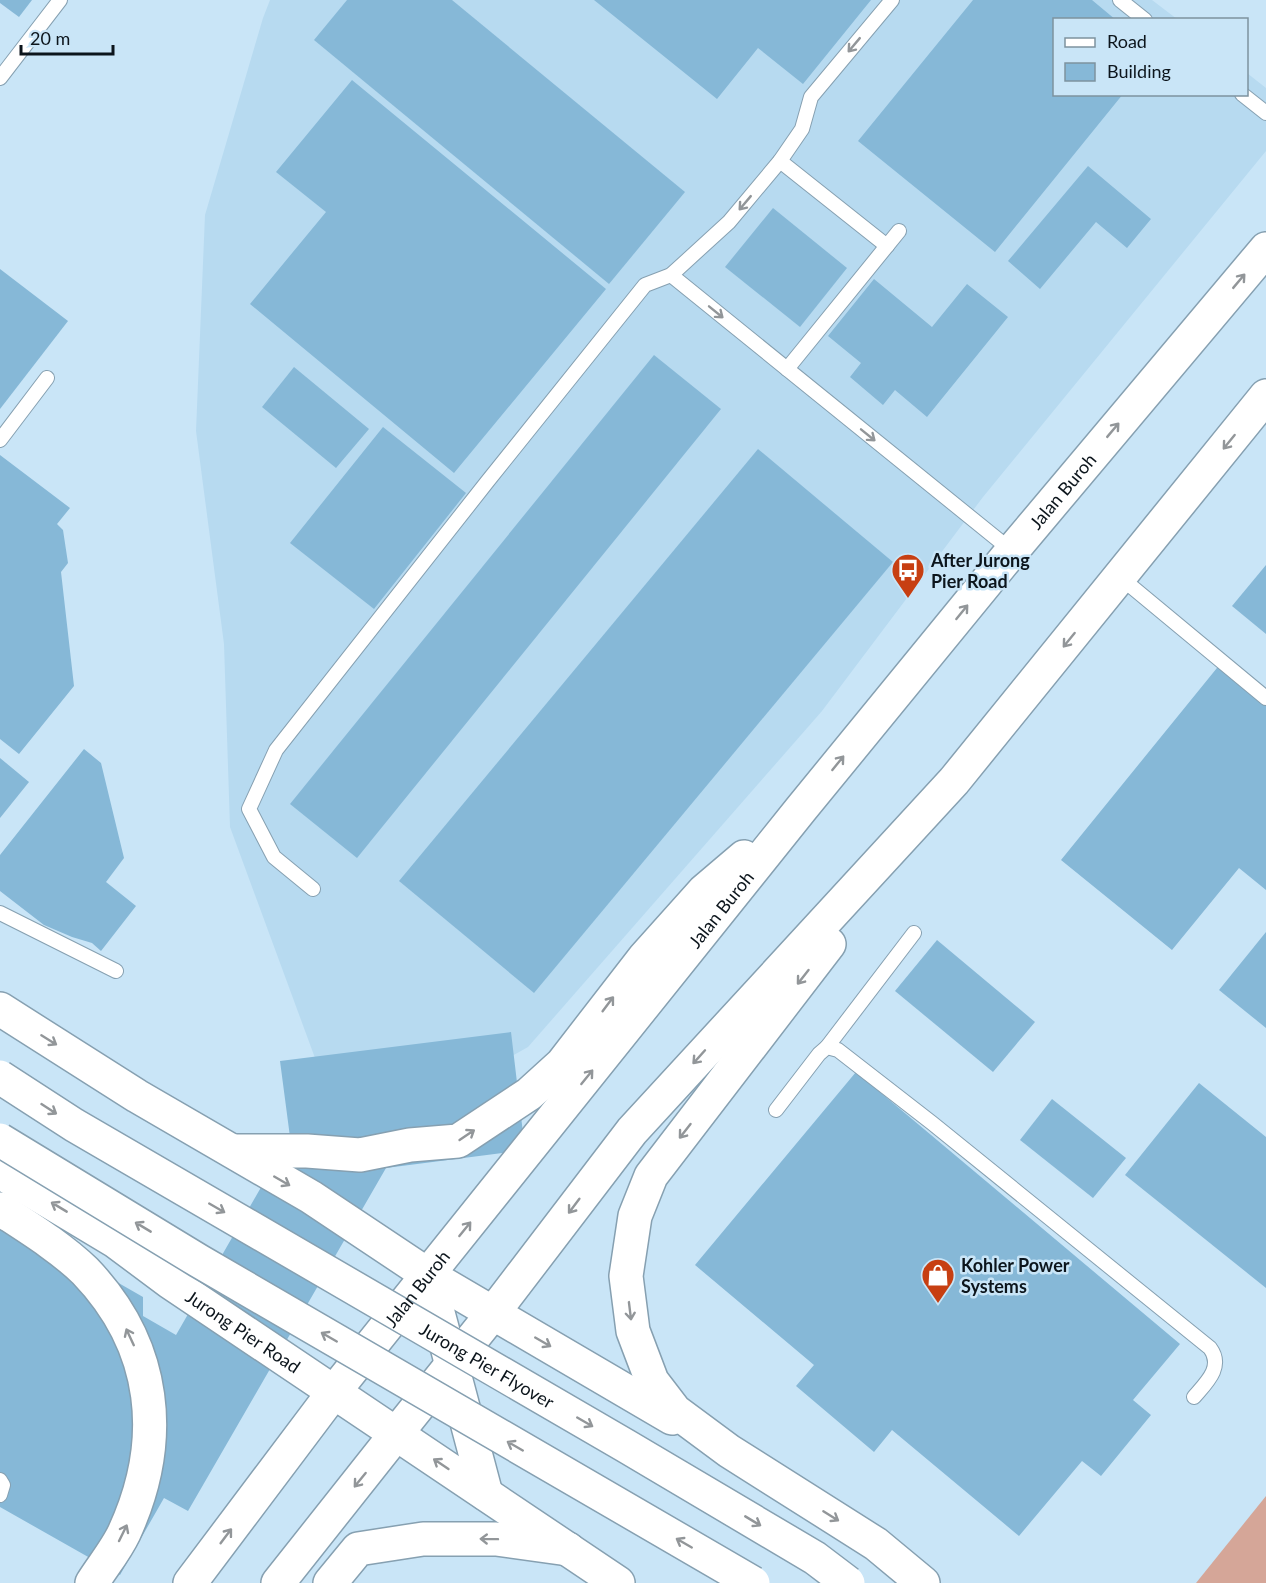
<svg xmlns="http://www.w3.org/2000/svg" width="1266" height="1583" font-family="Lato,sans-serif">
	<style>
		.built { fill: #b7daf0 }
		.green { fill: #d5a698 }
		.building { fill: #86b8d7 }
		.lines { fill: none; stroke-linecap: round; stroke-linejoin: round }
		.service-casing { stroke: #86a0b1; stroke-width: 16 }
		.primary-casing { stroke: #86a0b1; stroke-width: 36 }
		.trunk-casing { stroke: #86a0b1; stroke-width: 36 }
		.service { stroke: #fff; stroke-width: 14 }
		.primary { stroke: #fff; stroke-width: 33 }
		.trunk { stroke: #fff; stroke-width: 33 }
		.primary-bridge-casing { stroke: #86a0b1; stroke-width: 36; stroke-linecap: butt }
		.primary-bridge { stroke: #fff; stroke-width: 33 }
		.oneway { stroke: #929699 }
		.labels { text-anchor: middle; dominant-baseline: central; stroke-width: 5; stroke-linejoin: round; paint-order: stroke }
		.street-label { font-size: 18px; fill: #0c151c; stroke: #c9e5f7 }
		.poi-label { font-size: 18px; font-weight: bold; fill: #0c151c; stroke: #c9e5f7; text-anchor: start }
	</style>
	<rect width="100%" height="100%" fill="#c9e5f7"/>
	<!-- built -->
	<polygon class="built" points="270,0 1152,0 1177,19 1054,20 1054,94 1246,94 1247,73 1266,88 1266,151 983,497 822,711 528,1047 444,1094 329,1096 230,827 224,644 196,431 205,215 263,18"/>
	<!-- green -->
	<polygon class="green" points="1266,1496 1266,1583 1196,1583"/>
	<!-- building -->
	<g class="building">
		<polygon points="0,0 32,0 19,17 0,3"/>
		<polygon points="347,0 452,0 685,192 609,284 314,40"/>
		<polygon points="594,0 871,0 803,84 758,48 717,99"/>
		<polygon points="973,0 1092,0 1116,20 1054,20 1054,94 1123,94 995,252 858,141"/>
		<polygon points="352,80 606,289 454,473 250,304 326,212 276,172"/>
		<polygon points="1088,166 1151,219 1127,248 1096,222 1040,289 1008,261"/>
		<polygon points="773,208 847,268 800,327 725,267"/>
		<polygon points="0,269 68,321 0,409"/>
		<polygon points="874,279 932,327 967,284 1008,317 927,417 895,390 883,405 850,377 861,363 828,336"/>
		<polygon points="654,355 721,409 357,858 290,804"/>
		<polygon points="294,367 369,429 336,468 262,407"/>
		<polygon points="383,427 466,493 374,609 290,543"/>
		<polygon points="758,449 893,562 534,993 399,881"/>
		<polygon points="0,455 70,508 57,524 63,530 68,563 61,572 74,686 19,754 0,739"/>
		<polygon points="1266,565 1266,634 1232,606"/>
		<polygon points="1221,663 1266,699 1266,890 1239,868 1172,950 1061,860"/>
		<polygon points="84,749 101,763 124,858 106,882 136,906 101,951 92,943 72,937 44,925 0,891 0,855"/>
		<polygon points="0,758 29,782 0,818"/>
		<polygon points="1266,932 1266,1028 1219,990"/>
		<polygon points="937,940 1035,1022 993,1072 895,991"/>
		<polygon points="511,1032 525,1150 386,1168 188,1511 164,1498 120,1575 0,1507 0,1215 143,1297 143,1316 176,1335 290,1137 280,1061"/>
		<polygon points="856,1072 1180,1344 1133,1400 1151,1415 1101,1476 1082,1461 1019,1536 892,1430 874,1452 796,1386 814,1365 695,1265"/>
		<polygon points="1199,1083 1266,1137 1266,1288 1125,1175"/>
		<polygon points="1052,1099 1126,1158 1093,1198 1020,1140"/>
	</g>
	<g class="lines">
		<defs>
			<g id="service">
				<polyline points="1120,0 1145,20"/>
				<polyline points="0,78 60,0"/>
				<polyline points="1242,94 1266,113"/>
				<polyline points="780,161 887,246"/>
				<polyline points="671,275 1012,551"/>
				<polyline points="787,369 899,231"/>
				<polyline points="0,440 47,378"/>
				<polyline points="1120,577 1266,698"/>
				<polyline points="313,889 274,857 249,809 276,750 487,482 645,285 671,275 729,222 780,161 802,129 811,97 892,0"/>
				<polyline points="0,913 116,971"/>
				<polyline points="827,1047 914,933"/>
				<path d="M 776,1110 L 819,1054 L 827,1047 L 838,1050 L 932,1123 L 1210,1348 C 1224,1367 1206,1383 1194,1397"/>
				<polyline points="0,1480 3,1485 0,1495"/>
			</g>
			<g id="primary">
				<polyline points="829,944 651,1176 635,1216 626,1276 633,1331 652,1381 675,1411 729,1451 876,1544 923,1583"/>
				<polyline points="0,1009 137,1096 311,1197 428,1275 672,1418"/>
				<polyline points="233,1151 307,1151 360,1155 410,1145 458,1141 529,1094 562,1064 644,958 704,891 744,857"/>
				<path id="s1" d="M 0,1172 L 115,1241 L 170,1282 L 618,1583"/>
				<polyline points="428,1275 486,1494"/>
				<path id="s2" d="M 333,1393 L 801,809 L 1012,551 L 1266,249"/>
				<polyline points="396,1434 493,1313 632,1131 954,781 1266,396"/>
			</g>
			<g id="trunk">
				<path d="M 0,1209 C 29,1228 60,1247 85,1271 C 157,1346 167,1440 124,1533 C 116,1550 102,1567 92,1583"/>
				<polyline points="190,1583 333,1393"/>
				<polyline points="278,1583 396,1434"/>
				<polyline points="330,1583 358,1549 423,1539 496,1539 568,1549"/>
			</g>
		</defs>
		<!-- service casing -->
		<use href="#service" class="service-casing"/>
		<!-- primary casing -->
		<use href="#primary" class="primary-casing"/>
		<!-- trunk casing -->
		<use href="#trunk" class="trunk-casing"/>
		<!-- service -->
		<use href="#service" class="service"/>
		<!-- primary -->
		<use href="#primary" class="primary"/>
		<!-- trunk -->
		<use href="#trunk" class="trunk"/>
		<defs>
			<g id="primary-bridge">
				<path id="s3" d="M 0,1077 L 74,1125 L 626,1446 L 815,1558 L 848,1583"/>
				<polyline points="0,1140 199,1261 753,1583"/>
			</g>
		</defs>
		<!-- primary-bridge casing -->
		<use href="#primary-bridge" class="primary-bridge-casing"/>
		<!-- primary-bridge -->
		<use href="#primary-bridge" class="primary-bridge"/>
	</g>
	<!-- one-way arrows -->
	<defs><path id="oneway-shaft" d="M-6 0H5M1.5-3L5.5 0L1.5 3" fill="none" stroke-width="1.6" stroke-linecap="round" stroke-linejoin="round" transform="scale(1.5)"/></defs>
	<g class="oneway">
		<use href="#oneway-shaft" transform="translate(854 45) rotate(130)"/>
		<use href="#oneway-shaft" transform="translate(745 203) rotate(130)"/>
		<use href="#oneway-shaft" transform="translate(1239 281) rotate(-50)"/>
		<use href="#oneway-shaft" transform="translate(716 312) rotate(39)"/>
		<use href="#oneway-shaft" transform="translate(1113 430) rotate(-50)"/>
		<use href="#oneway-shaft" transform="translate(868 435) rotate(39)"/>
		<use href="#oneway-shaft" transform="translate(1229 442) rotate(129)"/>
		<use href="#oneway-shaft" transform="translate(962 612) rotate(-51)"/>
		<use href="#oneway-shaft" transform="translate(1069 640) rotate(129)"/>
		<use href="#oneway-shaft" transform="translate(838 763) rotate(-51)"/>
		<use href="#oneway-shaft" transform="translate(803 977) rotate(128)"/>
		<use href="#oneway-shaft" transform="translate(608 1004) rotate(-53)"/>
		<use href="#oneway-shaft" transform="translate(49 1040) rotate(32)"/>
		<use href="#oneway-shaft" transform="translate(699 1057) rotate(132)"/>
		<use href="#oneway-shaft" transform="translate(587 1077) rotate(-51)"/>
		<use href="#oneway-shaft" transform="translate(49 1109) rotate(33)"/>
		<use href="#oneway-shaft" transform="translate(685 1131) rotate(128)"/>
		<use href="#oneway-shaft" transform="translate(467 1135) rotate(-34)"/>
		<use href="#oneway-shaft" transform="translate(282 1181) rotate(30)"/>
		<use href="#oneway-shaft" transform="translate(574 1206) rotate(127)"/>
		<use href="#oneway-shaft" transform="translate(59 1207) rotate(-149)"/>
		<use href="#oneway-shaft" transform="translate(217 1208) rotate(30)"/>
		<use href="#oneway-shaft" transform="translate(143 1227) rotate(-149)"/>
		<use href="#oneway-shaft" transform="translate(465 1229) rotate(-51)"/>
		<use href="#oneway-shaft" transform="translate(630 1311) rotate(83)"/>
		<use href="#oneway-shaft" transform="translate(130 1337) rotate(-115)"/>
		<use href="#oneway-shaft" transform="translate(329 1337) rotate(-150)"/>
		<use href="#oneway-shaft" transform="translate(543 1342) rotate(30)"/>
		<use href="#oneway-shaft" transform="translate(585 1422) rotate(30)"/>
		<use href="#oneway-shaft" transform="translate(515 1446) rotate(-150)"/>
		<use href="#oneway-shaft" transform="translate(441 1464) rotate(-146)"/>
		<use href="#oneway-shaft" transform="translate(360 1480) rotate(129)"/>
		<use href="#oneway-shaft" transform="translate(831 1516) rotate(32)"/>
		<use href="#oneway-shaft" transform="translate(753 1521) rotate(31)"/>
		<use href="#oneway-shaft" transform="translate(123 1533) rotate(-64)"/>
		<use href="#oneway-shaft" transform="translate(226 1536) rotate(-53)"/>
		<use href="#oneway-shaft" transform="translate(489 1539) rotate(-179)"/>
		<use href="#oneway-shaft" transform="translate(684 1543) rotate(-150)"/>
	</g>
	<!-- icons -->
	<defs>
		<symbol id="bus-pin" viewBox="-11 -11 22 30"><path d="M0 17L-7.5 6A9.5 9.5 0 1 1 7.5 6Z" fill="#c73f12" stroke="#c9e5f7"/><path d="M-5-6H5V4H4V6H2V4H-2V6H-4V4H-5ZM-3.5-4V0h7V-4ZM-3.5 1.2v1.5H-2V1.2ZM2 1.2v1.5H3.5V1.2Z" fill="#fff"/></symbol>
		<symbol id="shop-pin" viewBox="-11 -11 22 30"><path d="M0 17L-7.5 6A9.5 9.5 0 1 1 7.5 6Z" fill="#c73f12" stroke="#c9e5f7"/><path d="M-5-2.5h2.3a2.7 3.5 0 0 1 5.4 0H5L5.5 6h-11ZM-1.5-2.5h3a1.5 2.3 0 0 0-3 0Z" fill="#fff"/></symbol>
	</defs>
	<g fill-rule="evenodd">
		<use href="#bus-pin" x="889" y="551" width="38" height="52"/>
		<use href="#shop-pin" x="919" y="1256" width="38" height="52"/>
	</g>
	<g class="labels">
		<!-- street labels -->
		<g class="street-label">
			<text stroke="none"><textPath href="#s2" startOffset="1160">Jalan Buroh</textPath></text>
			<text stroke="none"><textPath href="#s2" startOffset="620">Jalan Buroh</textPath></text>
			<text stroke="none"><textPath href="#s2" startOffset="134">Jalan Buroh</textPath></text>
			<text stroke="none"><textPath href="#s1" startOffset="291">Jurong Pier Road</textPath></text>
			<text stroke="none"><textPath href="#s3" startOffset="566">Jurong Pier Flyover</textPath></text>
		</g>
		<!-- poi labels -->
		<g class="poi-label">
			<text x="931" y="560">After Jurong<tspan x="931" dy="21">Pier Road</tspan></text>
			<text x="961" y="1265">Kohler Power<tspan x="961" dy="21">Systems</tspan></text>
		</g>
	</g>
	<!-- legend -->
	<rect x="1053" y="18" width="195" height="78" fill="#c9e5f7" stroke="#7d929f" stroke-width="1.5"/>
	<rect x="1065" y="38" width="30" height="9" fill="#ffffff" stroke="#7d929f" stroke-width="1.5"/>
	<text x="1107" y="48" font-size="18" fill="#0c151c">Road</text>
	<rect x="1065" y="63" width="30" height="18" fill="#86b8d7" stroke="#7d929f" stroke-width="1.5"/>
	<text x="1107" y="78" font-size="18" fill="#0c151c">Building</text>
	<!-- scale -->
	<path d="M21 45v9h92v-9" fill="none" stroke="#0c151c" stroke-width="3"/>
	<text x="30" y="45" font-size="18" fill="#0c151c" stroke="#c9e5f7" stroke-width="4.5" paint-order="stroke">20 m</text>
</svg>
